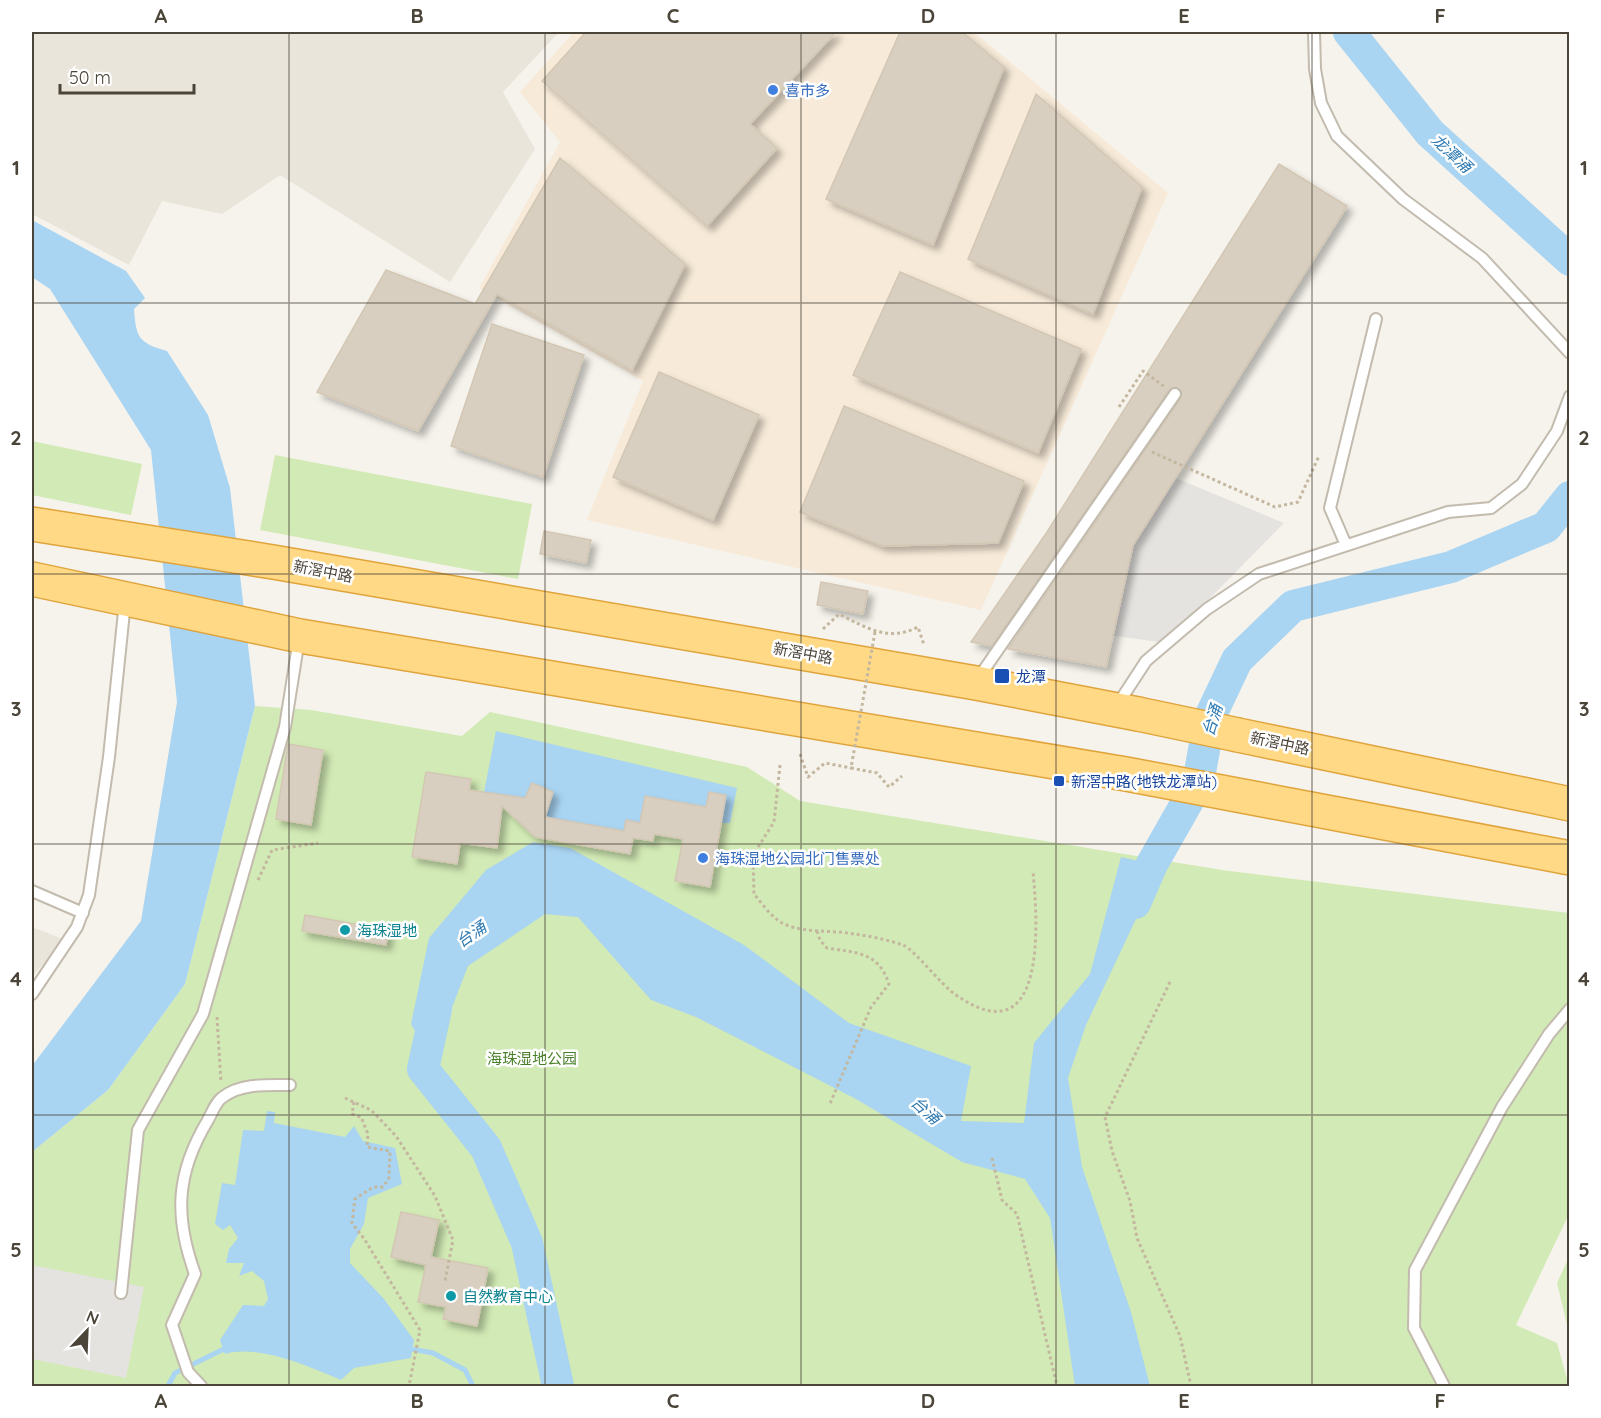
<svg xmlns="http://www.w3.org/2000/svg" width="1601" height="1418" font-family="Quicksand,'Noto Sans SC',sans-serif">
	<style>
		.residential { fill: #eae5da }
		.commercial { fill: #f7ead8 }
		.green { fill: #d2eab5 }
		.parking { fill: #e5e3e0 }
		.water { fill: #a9d4f2 }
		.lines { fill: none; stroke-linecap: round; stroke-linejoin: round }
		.stream { stroke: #a9d4f2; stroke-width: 5 }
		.river { stroke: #a9d4f2; stroke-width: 32 }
		.building { fill: #d8cfc1; stroke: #d3c7b4; stroke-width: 1.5; filter: url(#shadow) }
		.service-casing { stroke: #c2bbae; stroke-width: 14 }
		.trunk-casing { stroke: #e0a43c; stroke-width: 36 }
		.path { stroke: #c4b79f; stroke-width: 3; stroke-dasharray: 3 3; stroke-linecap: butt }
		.service { stroke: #fff; stroke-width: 10 }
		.trunk { stroke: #ffd985; stroke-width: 33 }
		.trunk-bridge-casing { stroke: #e0a43c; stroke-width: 36; stroke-linecap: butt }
		.path-bridge { stroke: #c4b79f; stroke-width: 3; stroke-dasharray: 3 3; stroke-linecap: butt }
		.trunk-bridge { stroke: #ffd985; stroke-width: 33 }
		.grid { fill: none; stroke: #4b4439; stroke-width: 1.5; stroke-opacity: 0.55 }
		.shop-dot { fill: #3f7fe0; stroke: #fff; stroke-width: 2 }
		.transit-dot { fill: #1a4fb4; stroke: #fff; stroke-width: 2 }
		.culture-dot { fill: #0f9aa8; stroke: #fff; stroke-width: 2 }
		.labels { text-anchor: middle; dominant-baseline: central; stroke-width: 5; stroke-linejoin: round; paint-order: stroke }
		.shop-label { font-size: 15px; fill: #366cbe; stroke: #fff; text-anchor: start }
		.street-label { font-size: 15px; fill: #4b4439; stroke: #fff }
		.transit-label { font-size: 15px; fill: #164399; stroke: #fff; text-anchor: start }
		.culture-label { font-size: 15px; fill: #0d838f; stroke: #fff; text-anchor: start }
		.park-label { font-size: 15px; fill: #4a7f2a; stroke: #fff }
		.water-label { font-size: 16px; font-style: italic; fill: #2e7ab2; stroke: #fff }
		.neatline { fill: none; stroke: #4b4439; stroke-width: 2 }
		.grid-label { font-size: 20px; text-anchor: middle; font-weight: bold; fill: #4b4439 }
	</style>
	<defs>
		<filter id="shadow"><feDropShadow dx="5.5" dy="5.5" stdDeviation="3" flood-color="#0004"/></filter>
	</defs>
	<rect width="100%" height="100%" fill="#f6f3ec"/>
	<!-- residential -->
	<g class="residential">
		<polygon points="32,32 559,32 503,92 535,149 450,282 280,175 222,214 162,201 129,265 32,214"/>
		<polygon points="32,927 66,940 32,976"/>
	</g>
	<!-- commercial -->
	<polygon class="commercial" points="574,32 974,32 1168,193 981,610 587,520 643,381 479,288 560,142 520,92"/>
	<!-- green -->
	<g class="green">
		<polygon points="32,441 142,464 131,515 32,495"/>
		<polygon points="275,455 532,504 518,579 260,530"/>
		<polygon points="255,706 311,710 462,736 490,712 747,767 800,801 1222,870 1569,913 1569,1214 1516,1325 1557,1343 1569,1386 32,1386 32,1152 108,1090 185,984"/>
		<polygon points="1569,1257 1569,1333 1557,1283"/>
	</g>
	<!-- parking -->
	<g class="parking">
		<polygon points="1159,471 1284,523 1166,643 1058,628"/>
		<polygon points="32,1265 144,1287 126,1378 32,1359"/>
	</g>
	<!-- water -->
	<g class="water">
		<path d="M 32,220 L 126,271 L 145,298 L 134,309 C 136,338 139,343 167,351 L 208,415 L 230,488 L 255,706 L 185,984 L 108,1090 L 32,1152 L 32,1066 L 141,921 L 177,702 L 151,450 L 50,289 L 32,277 Z"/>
		<polygon points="496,731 737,788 730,823 689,823 623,834 543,824 521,797 484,792"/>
		<polygon points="533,842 570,848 744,945 849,1023 971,1066 961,1121 1024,1123 1034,1043 1090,974 1121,857 1161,866 1086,1025 1068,1078 1082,1167 1131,1312 1150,1386 1075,1386 1050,1218 1025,1179 962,1162 856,1099 696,1017 651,1000 578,917 545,914 468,966 443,1031 427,1051 411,1024 429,938 486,870"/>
		<path d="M 267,1111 L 275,1112 L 274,1123 L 345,1137 L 354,1126 L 363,1141 L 395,1148 L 402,1184 L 368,1198 L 364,1224 L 350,1249 L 350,1263 L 384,1299 L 414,1340 L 411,1358 L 354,1368 L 341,1380 C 310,1367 259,1344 225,1354 L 220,1340 L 243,1305 L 264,1306 L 268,1299 L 264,1281 L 252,1271 L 239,1276 L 244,1263 L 226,1263 L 229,1249 L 238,1238 L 230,1225 L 223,1230 L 215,1224 L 222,1183 L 235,1185 L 243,1130 L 264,1131 Z"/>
	</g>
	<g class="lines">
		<!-- stream -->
		<g class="stream">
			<polyline points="406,1348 433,1353 465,1370 473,1386"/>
			<polyline points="168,1386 175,1373 228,1347"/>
		</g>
		<!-- river -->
		<g class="river">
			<polyline points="1349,32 1430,133 1570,260"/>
			<polyline points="1135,903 1152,864 1198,783 1210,717 1237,660 1293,606 1451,567 1546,527 1570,497"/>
			<polyline points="436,1009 423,1069 486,1148 527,1243 558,1386"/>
		</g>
	</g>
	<!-- building -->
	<g class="building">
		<polygon points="586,32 836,32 750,124 777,148 707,226 542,81"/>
		<polygon points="900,32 962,32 1004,67 933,245 826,199"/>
		<polygon points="1036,94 1142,187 1093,314 968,259"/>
		<polygon points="560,158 685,264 632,370 497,294 418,431 317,392 386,270 475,304"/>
		<polygon points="1279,164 1347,206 1133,545 1106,667 1008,649 1181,398 1182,391 1176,387 1169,390 992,646 971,642 1047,532"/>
		<polygon points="900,272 1081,349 1038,453 853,375"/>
		<polygon points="492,324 584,355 543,477 451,446"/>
		<polygon points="659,372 759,415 713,520 613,477"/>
		<polygon points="844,406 1024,481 998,543 883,546 800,512"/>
		<polygon points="544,531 591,540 586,563 540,554"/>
		<polygon points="821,582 868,591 863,614 817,605"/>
		<polygon points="288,744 323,750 311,825 276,819"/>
		<polygon points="426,772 471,779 469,790 525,798 532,783 553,792 545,817 624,831 626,820 640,823 645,796 706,807 709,792 726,795 710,887 675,881 683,839 654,834 653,841 633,838 630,854 535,837 502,806 497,848 460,843 457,864 412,857"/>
		<polygon points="305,915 388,930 386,945 302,931"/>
		<polygon points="401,1212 439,1220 431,1257 488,1268 477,1326 443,1319 446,1307 418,1302 426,1265 391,1257"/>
	</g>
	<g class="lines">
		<defs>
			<g id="service">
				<polyline points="1314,32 1315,69 1321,103 1337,136 1403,199 1482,258 1570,353"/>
				<polyline points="1346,545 1330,508 1376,319"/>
				<polyline points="977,680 1175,394"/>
				<polyline points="1116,707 1146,661 1207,609 1259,574 1448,512 1491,508 1522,484 1557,431 1570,396"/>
				<polyline points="32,891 83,913"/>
				<polyline points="32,994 77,927 89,895 109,757 125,602"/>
				<polyline points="121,1293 138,1130 203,1014 285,727 299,639"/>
				<path d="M 201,1386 L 188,1372 L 172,1325 L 195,1274 C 174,1216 176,1173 208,1120 C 212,1113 216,1101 223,1097 C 241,1083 268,1085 290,1085"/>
				<polyline points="1444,1386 1414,1328 1415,1270 1502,1107 1549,1034 1570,1009"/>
			</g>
			<g id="trunk">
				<polyline points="32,524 273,562 976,683 1138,714"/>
				<polyline points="32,579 300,636 1126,774 1570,858"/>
				<polyline points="1238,735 1570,804"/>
			</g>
		</defs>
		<!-- service casing -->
		<use href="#service" class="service-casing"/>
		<!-- trunk casing -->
		<use href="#trunk" class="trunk-casing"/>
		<!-- path -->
		<g class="path">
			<polyline points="1119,407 1143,371 1165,387"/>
			<polyline points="1152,452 1275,507 1298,502 1319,456"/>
			<polyline points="800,754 808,777 825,763 851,768"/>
			<path d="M 780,765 L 774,822 L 753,855 L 754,894 C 760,901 767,911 775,918 C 794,935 830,929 854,934 C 870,936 888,940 903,945 C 915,950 941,985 956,995 C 1047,1058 1038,923 1033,872"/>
			<polyline points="258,880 272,850 318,843"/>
			<path d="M 817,931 L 820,940 L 827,948 C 856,953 878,951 889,984 L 871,1007 L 829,1106"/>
			<polyline points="1170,982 1105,1117 1112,1151 1130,1201 1137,1238 1180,1336 1191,1386"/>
			<polyline points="217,1017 221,1083"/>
			<polyline points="345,1098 371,1110 396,1136 435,1196 453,1240 445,1281"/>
			<polyline points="354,1102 352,1114 361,1117 368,1134 367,1147 390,1151 389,1178 383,1187 373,1187 355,1199 352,1223 365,1240 420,1330 409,1386"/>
			<polyline points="992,1158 1002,1200 1017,1214 1057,1386"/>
		</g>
		<!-- service -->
		<use href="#service" class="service"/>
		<!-- trunk -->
		<use href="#trunk" class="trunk"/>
		<defs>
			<polyline id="trunk-bridge" points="1138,714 1238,735"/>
		</defs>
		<!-- trunk-bridge casing -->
		<use href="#trunk-bridge" class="trunk-bridge-casing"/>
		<!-- path-bridge -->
		<g class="path-bridge">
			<path d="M 823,629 L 839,614 C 867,628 888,642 918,627 L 924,645"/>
			<polyline points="875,632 851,768 877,773 889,787 902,776"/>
		</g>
		<!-- trunk-bridge -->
		<use href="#trunk-bridge" class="trunk-bridge"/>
	</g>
	<!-- grid -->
	<path class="grid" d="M 289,32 L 289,1386M 545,32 L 545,1386M 801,32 L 801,1386M 1056,32 L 1056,1386M 1312,32 L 1312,1386M 32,303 L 1570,303M 32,574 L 1570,574M 32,844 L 1570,844M 32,1115 L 1570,1115"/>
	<!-- markers -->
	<g class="shop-dot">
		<circle cx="773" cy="90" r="6"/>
		<circle cx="703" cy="858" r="6"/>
	</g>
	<g class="transit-dot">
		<rect x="994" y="668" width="16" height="16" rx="3"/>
		<rect x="1053" y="775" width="12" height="12" rx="3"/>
	</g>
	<g class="culture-dot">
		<circle cx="345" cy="930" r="6"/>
		<circle cx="451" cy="1296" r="6"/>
	</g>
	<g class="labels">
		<!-- shop labels -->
		<g class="shop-label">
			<text x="785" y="90">喜市多</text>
			<text x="715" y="858">海珠湿地公园北门售票处</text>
		</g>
		<!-- street labels -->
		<g class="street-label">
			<text transform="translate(323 571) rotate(11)">新滘中路</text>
			<text transform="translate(803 653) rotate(10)">新滘中路</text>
			<text transform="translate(1280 743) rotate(12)">新滘中路</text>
		</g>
		<!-- transit labels -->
		<g class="transit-label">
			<text x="1016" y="676">龙潭</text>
			<text x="1071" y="781">新滘中路(地铁龙潭站)</text>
		</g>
		<!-- culture labels -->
		<g class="culture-label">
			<text x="357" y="930">海珠湿地</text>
			<text x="463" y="1296">自然教育中心</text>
		</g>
		<!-- park labels -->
		<g class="park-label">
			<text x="532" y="1058">海珠湿地公园</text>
		</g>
		<!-- water labels -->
		<g class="water-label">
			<text transform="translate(1452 153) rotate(43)">龙潭涌</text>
			<text transform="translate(1212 720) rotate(-73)">台涌</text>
			<text transform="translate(471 934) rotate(-35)">台涌</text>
			<text transform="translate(926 1110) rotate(42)">台涌</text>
		</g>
	</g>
	<!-- border -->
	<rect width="1601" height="1418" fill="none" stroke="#ffffff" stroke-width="66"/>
	<!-- north arrow -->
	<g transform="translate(87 1331) rotate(23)" stroke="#ffffff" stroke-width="4.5" paint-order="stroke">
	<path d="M0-4.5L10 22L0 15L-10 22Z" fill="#4b4439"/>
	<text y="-9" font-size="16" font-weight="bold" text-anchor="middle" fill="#4b4439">N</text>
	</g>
	<!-- scale -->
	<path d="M60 84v9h134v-9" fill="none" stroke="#4b4439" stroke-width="3"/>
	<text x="69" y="84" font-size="18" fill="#4b4439" stroke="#ffffff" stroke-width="4.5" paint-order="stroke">50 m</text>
	<rect x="33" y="33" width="1535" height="1352" class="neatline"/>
	<g class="grid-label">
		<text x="161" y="23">A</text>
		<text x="417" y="23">B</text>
		<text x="673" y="23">C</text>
		<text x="928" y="23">D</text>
		<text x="1184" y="23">E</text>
		<text x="1440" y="23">F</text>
		<text x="16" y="175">1</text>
		<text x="1584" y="175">1</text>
		<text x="16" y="445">2</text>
		<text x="1584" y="445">2</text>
		<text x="16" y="716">3</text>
		<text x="1584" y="716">3</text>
		<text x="16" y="986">4</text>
		<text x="1584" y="986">4</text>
		<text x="16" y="1257">5</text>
		<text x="1584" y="1257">5</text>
		<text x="161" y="1408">A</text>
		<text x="417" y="1408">B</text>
		<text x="673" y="1408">C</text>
		<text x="928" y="1408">D</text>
		<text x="1184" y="1408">E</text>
		<text x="1440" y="1408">F</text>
	</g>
</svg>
